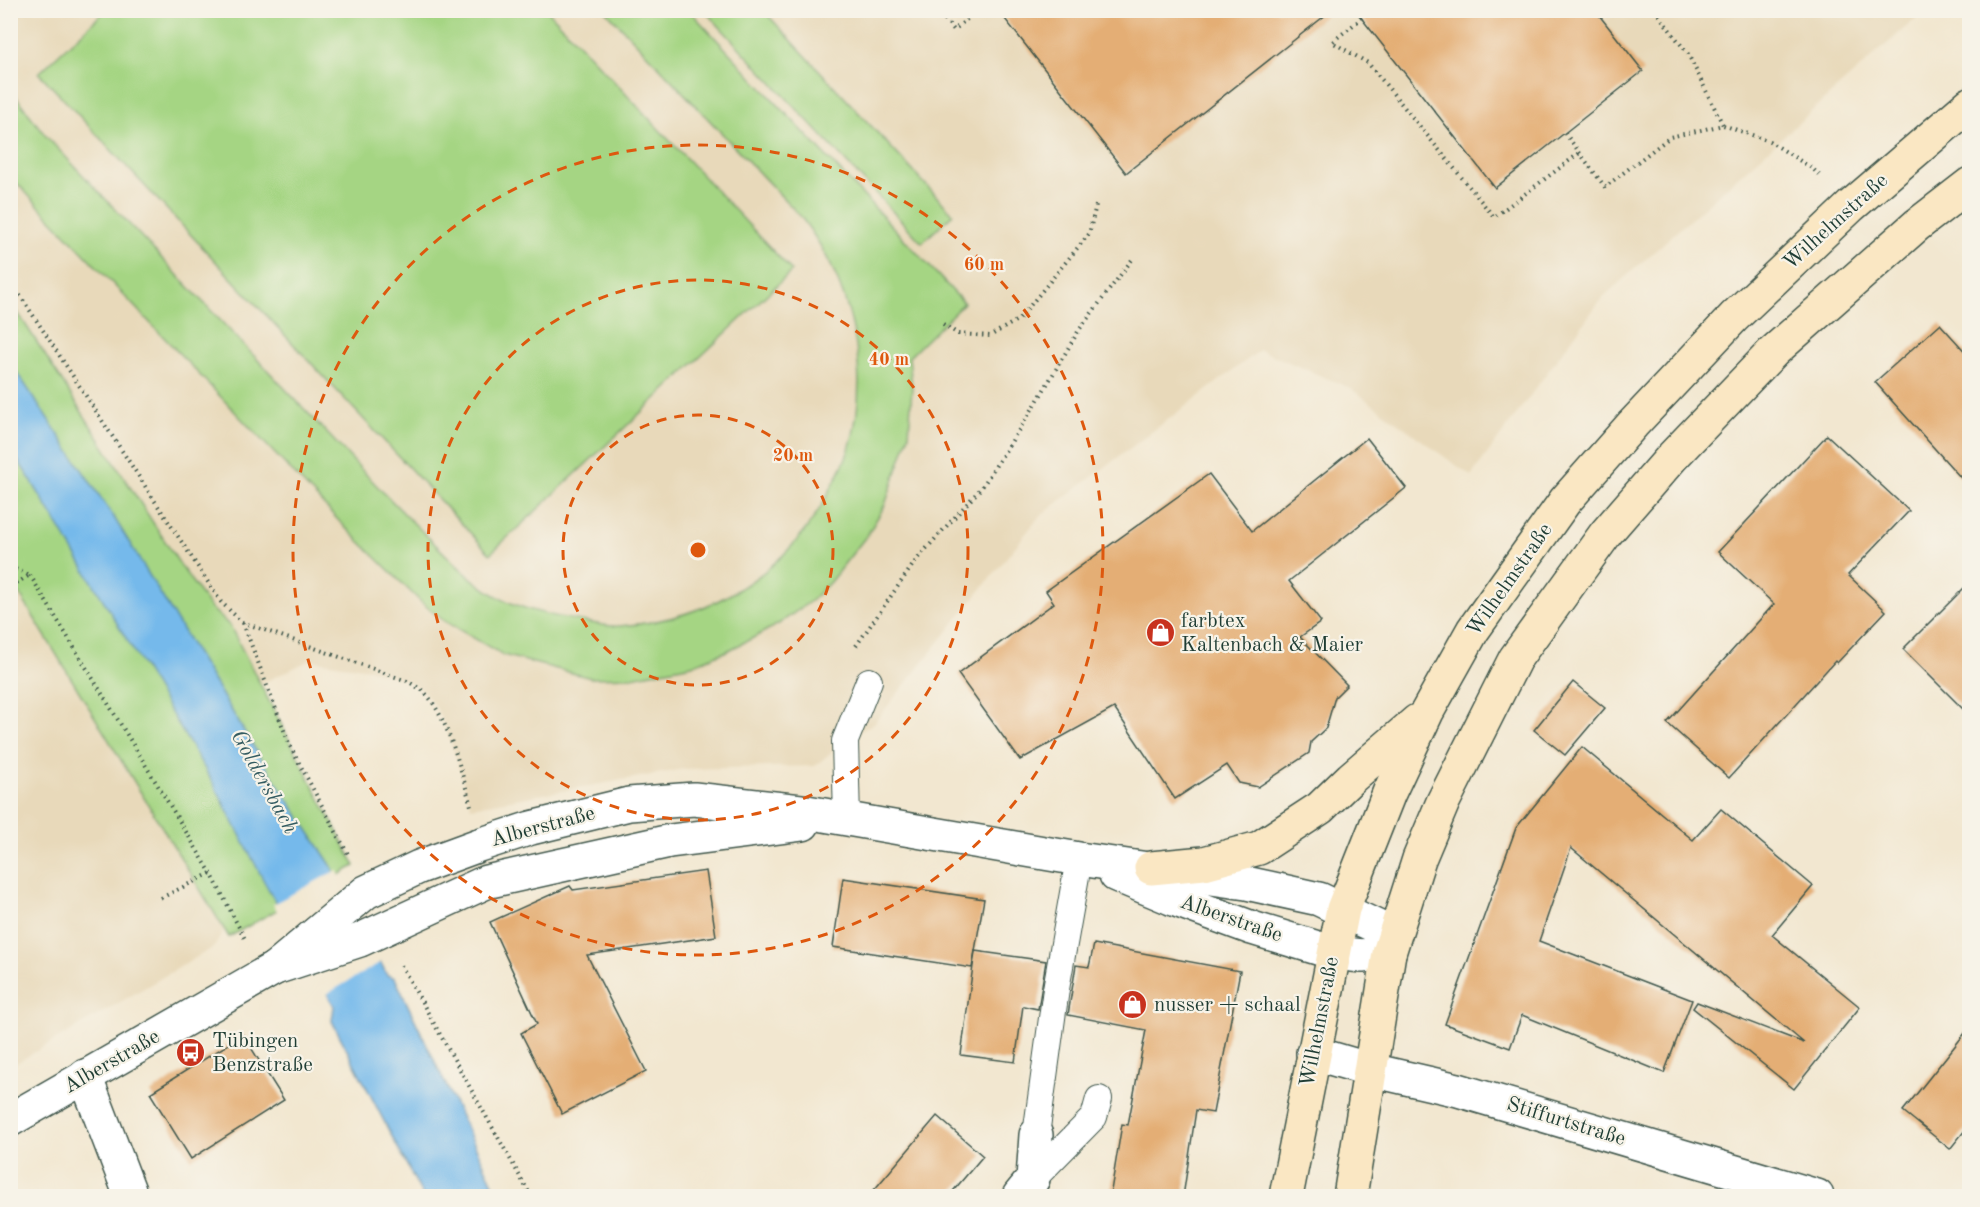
<svg xmlns="http://www.w3.org/2000/svg" width="1980" height="1207" font-family="'Old Standard TT',serif">
	<style>
		.built { fill: #e8d9ba }
		.green { fill: #a5d583; stroke: #62895c; stroke-width: 1.5 }
		.water { fill: #74b9eb; stroke: #4a7b90; stroke-width: 1.5 }
		.pier { fill: #f2e7d0 }
		.building { fill: #e4ae74 }
		.lines { fill: none; stroke-linecap: round; stroke-linejoin: round }
		.service-casing { stroke: #3f564b; stroke-width: 28 }
		.minor-casing { stroke: #3f564b; stroke-width: 36 }
		.tertiary-casing { stroke: #3f564b; stroke-width: 36 }
		.secondary-casing { stroke: #3f564b; stroke-width: 36 }
		.path { stroke: #3f564b; stroke-width: 4; stroke-dasharray: 1.5 4.5; stroke-linecap: butt }
		.service { stroke: #fff; stroke-width: 26 }
		.minor { stroke: #fff; stroke-width: 33 }
		.tertiary { stroke: #fff; stroke-width: 33 }
		.secondary { stroke: #fae7c3; stroke-width: 33 }
		.ring { fill: none; stroke: #de580e; stroke-width: 3; stroke-dasharray: 10 8 }
		.labels { text-anchor: middle; dominant-baseline: central; stroke-width: 4.5; stroke-linejoin: round; paint-order: stroke }
		.street-label { font-size: 21px; fill: #1f3d34; stroke: #f7f3e8 }
		.poi-label { font-size: 21px; fill: #1f3d34; stroke: #f7f3e8; text-anchor: start }
		.water-label { font-size: 22px; font-style: italic; fill: #345c62; stroke: #f7f3e8 }
		.centre { fill: #de580e; stroke: #f7f3e8; stroke-width: 3 }
		.ring-label { font-size: 18px; text-anchor: middle; font-weight: bold; fill: #de580e; stroke: #f7f3e8; stroke-width: 4.5; stroke-linejoin: round; paint-order: stroke }
	</style>
	<rect width="100%" height="100%" fill="#f7f3e8"/>
	<filter id="ink" filterUnits="userSpaceOnUse"><feTurbulence type="fractalNoise" baseFrequency=".0167" numOctaves="2"/><feDisplacementMap in="SourceGraphic" scale="12" xChannelSelector="R" yChannelSelector="G"/><feConvolveMatrix kernelMatrix="1 2 1 2 8 2 1 2 1" color-interpolation-filters="sRGB"/></filter>
	<filter id="wash" filterUnits="userSpaceOnUse"><feTurbulence type="fractalNoise" baseFrequency=".008" numOctaves="4" result="noise"/><feDisplacementMap in="SourceGraphic" scale="24" xChannelSelector="R" yChannelSelector="G"/><feGaussianBlur stdDeviation="1.35" result="paint"/><feColorMatrix in="noise" values="0 0 0 0 0 0 0 0 0 0 0 0 0 0 0 0 0 1.4 0 .05"/><feComposite in="paint" operator="in"/></filter>
	<g filter="url(#wash)">
		<rect width="100%" height="100%" fill="#f2e7d0"/>
		<!-- built -->
		<polygon class="built" points="10,11 1924,11 1602,298 1471,476 1350,388 1260,350 1039,517 874,723 845,741 815,766 684,769 471,807 451,742 436,707 422,690 407,681 370,669 310,660 240,694 227,925 214,947 11,1066"/>
		<!-- green -->
		<g class="green">
			<polygon points="106,10 548,11 792,271 490,554 39,73"/>
			<path d="M 606,11 L 690,11 L 964,303 L 909,357 L 912,387 L 909,435 L 885,505 L 868,534 L 830,582 L 812,600 L 780,623 L 753,638 L 727,651 L 692,665 L 632,677 L 591,678 L 503,655 L 444,621 L 421,602 L 339,521 L 11,177 L 10,85 L 17,98 L 45,135 C 144,240 244,345 343,450 C 372,481 401,511 432,541 C 454,563 476,586 504,600 C 531,612 558,617 587,622 C 598,624 610,627 620,626 C 713,619 791,571 832,486 C 838,475 845,462 849,450 C 873,369 851,283 801,217 Z"/>
			<polygon points="705,11 764,11 953,214 922,243"/>
			<polygon points="11,302 181,566 209,606 230,626 355,866 229,937 11,580"/>
		</g>
		<!-- water -->
		<polygon class="water" points="10,362 115,519 258,754 331,865 387,975 395,978 499,1196 423,1196 332,1021 334,1006 265,883 211,779 32,482 11,450"/>
		<!-- pier -->
		<polygon class="pier" points="337,870 383,961 325,995 273,904"/>
		<g id="blocks">
			<!-- building -->
			<g class="building">
				<polygon points="998,10 1332,10 1126,173"/>
				<polygon points="1355,10 1595,10 1643,71 1495,188"/>
				<polygon points="1940,324 1970,357 1970,488 1875,382"/>
				<polygon points="1827,435 1909,511 1848,575 1886,611 1837,663 1835,661 1729,778 1667,723 1774,604 1718,552"/>
				<polygon points="1367,438 1406,488 1289,581 1321,622 1300,637 1347,685 1335,697 1326,728 1311,742 1309,753 1258,787 1239,783 1227,765 1175,799 1114,708 1020,760 958,674 1054,603 1046,591 1209,474 1252,531"/>
				<polygon points="1970,582 1970,716 1903,649"/>
				<polygon points="1573,682 1605,708 1565,755 1534,730"/>
				<polygon points="1582,747 1693,840 1721,809 1813,886 1772,935 1860,1007 1794,1089 1693,1008 1697,1002 1804,1043 1571,848 1539,941 1692,1000 1664,1073 1522,1015 1510,1048 1445,1024 1516,828"/>
				<polygon points="706,871 716,936 587,955 646,1071 562,1114 521,1033 537,1024 490,922 570,886 573,890"/>
				<polygon points="843,878 984,899 972,968 833,947"/>
				<polygon points="1094,944 1240,971 1213,1113 1196,1110 1183,1197 1110,1197 1122,1124 1128,1125 1146,1030 1068,1015 1076,965 1089,967"/>
				<polygon points="975,951 1046,961 1038,1009 1023,1006 1015,1062 961,1055"/>
				<polygon points="1970,1027 1970,1124 1950,1149 1903,1111"/>
				<polygon points="243,1035 284,1100 191,1159 150,1093"/>
				<polygon points="937,1116 983,1156 948,1197 868,1197"/>
			</g>
		</g>
	</g>
	<g filter="url(#ink)">
		<use href="#blocks" fill-opacity="0" stroke="#3f564b" stroke-width="1.5"/>
		<g class="lines">
			<defs>
				<g id="service">
					<polyline points="847,819 845,741 869,681"/>
					<polyline points="1036,1135 1056,989 1079,859"/>
					<polyline points="1033,1179 1094,1117 1099,1099"/>
				</g>
				<g id="minor">
					<polyline points="1313,1053 1371,1070 1458,1090 1817,1196"/>
					<polyline points="85,1076 131,1196"/>
					<polyline points="1019,1196 1033,1179 1036,1135"/>
				</g>
				<g id="tertiary">
					<polyline points="1116,875 1171,898 1252,928 1334,953 1362,956 1389,953"/>
					<polyline points="275,968 366,892 419,867 479,845 531,828 629,804 694,799 801,811 1079,859 1246,883 1319,899 1394,935"/>
					<polyline points="10,1120 275,968 360,940 486,882 670,841 803,824"/>
				</g>
				<g id="secondary">
					<polyline points="1151,868 1204,863 1259,848 1320,808 1351,778 1417,721"/>
					<polyline points="1286,1196 1343,909 1389,793 1427,712 1473,630 1565,501 1633,424 1734,317 1851,206 1970,104"/>
					<polyline points="1350,1196 1389,953 1419,859 1443,802 1515,659 1606,533 1673,456 1773,352 1917,225 1970,184"/>
				</g>
			</defs>
			<!-- service casing -->
			<use href="#service" class="service-casing"/>
			<!-- minor casing -->
			<use href="#minor" class="minor-casing"/>
			<!-- tertiary casing -->
			<use href="#tertiary" class="tertiary-casing"/>
			<!-- secondary casing -->
			<use href="#secondary" class="secondary-casing"/>
			<!-- path -->
			<g class="path">
				<polyline points="937,10 954,30 978,10"/>
				<polyline points="1655,10 1688,54 1723,125"/>
				<polyline points="1367,14 1332,42 1368,63 1494,217 1581,152"/>
				<polyline points="1565,133 1605,187 1670,137 1723,125 1769,141 1813,169 1822,178"/>
				<path d="M 10,280 L 221,602 L 242,622 L 407,681 C 412,684 418,687 423,691 C 447,713 462,774 471,806"/>
				<polyline points="943,324 958,334 990,336 1019,319 1089,234 1096,205"/>
				<polyline points="10,567 30,575 10,587"/>
				<polyline points="30,575 211,873 245,939"/>
				<polyline points="243,623 290,746 349,856"/>
				<polyline points="856,646 917,559 982,487 1035,405 1079,330 1134,257"/>
				<polyline points="161,898 211,873"/>
				<polyline points="401,965 531,1196"/>
			</g>
			<!-- service -->
			<use href="#service" class="service"/>
			<!-- minor -->
			<use href="#minor" class="minor"/>
			<!-- tertiary -->
			<use href="#tertiary" class="tertiary"/>
			<!-- secondary -->
			<use href="#secondary" class="secondary"/>
		</g>
	</g>
	<!-- distance rings -->
	<g class="ring">
		<circle cx="698" cy="550" r="135"/>
		<circle cx="698" cy="550" r="270"/>
		<circle cx="698" cy="550" r="405"/>
	</g>
	<!-- icons -->
	<defs>
		<symbol id="shop-disc" viewBox="-11 -11 22 22"><circle r="9.5" fill="#c8321e" stroke="#f7f3e8"/><path d="M-5-2.5h2.3a2.7 3.5 0 0 1 5.4 0H5L5.5 6h-11ZM-1.5-2.5h3a1.5 2.3 0 0 0-3 0Z" fill="#fff"/></symbol>
		<symbol id="bus-disc" viewBox="-11 -11 22 22"><circle r="9.5" fill="#c8321e" stroke="#f7f3e8"/><path d="M-5-6H5V4H4V6H2V4H-2V6H-4V4H-5ZM-3.5-4V0h7V-4ZM-3.5 1.2v1.5H-2V1.2ZM2 1.2v1.5H3.5V1.2Z" fill="#fff"/></symbol>
	</defs>
	<g fill-rule="evenodd">
		<use href="#shop-disc" x="1144" y="616" width="33" height="33"/>
		<use href="#shop-disc" x="1116" y="988" width="33" height="33"/>
		<use href="#bus-disc" x="174" y="1036" width="33" height="33"/>
	</g>
	<g class="labels">
		<!-- street labels -->
		<g class="street-label">
			<text transform="translate(1836 222) rotate(-42)">Wilhelmstraße</text>
			<text transform="translate(1510 580) rotate(-55)">Wilhelmstraße</text>
			<text transform="translate(543 827) rotate(-15)">Alberstraße</text>
			<text transform="translate(1231 919) rotate(19)">Alberstraße</text>
			<text transform="translate(1320 1022) rotate(-79)">Wilhelmstraße</text>
			<text transform="translate(112 1062) rotate(-30)">Alberstraße</text>
			<text transform="translate(1566 1122) rotate(17)">Stiffurtstraße</text>
		</g>
		<!-- poi labels -->
		<g class="poi-label">
			<text x="1181" y="621">farbtex<tspan x="1181" dy="24">Kaltenbach &amp; Maier</tspan></text>
			<text x="1154" y="1005">nusser + schaal</text>
			<text x="212" y="1041">Tübingen<tspan x="212" dy="24">Benzstraße</tspan></text>
		</g>
		<!-- water labels -->
		<g class="water-label">
			<text transform="translate(264 782) rotate(61)">Goldersbach</text>
		</g>
	</g>
	<circle cx="698" cy="550" r="9" class="centre"/>
	<g class="ring-label">
		<text x="984" y="270">60 m</text>
		<text x="889" y="365">40 m</text>
		<text x="793" y="461">20 m</text>
	</g>
	<!-- margin -->
	<rect width="1980" height="1207" fill="none" stroke="#f7f3e8" stroke-width="36"/>
</svg>
